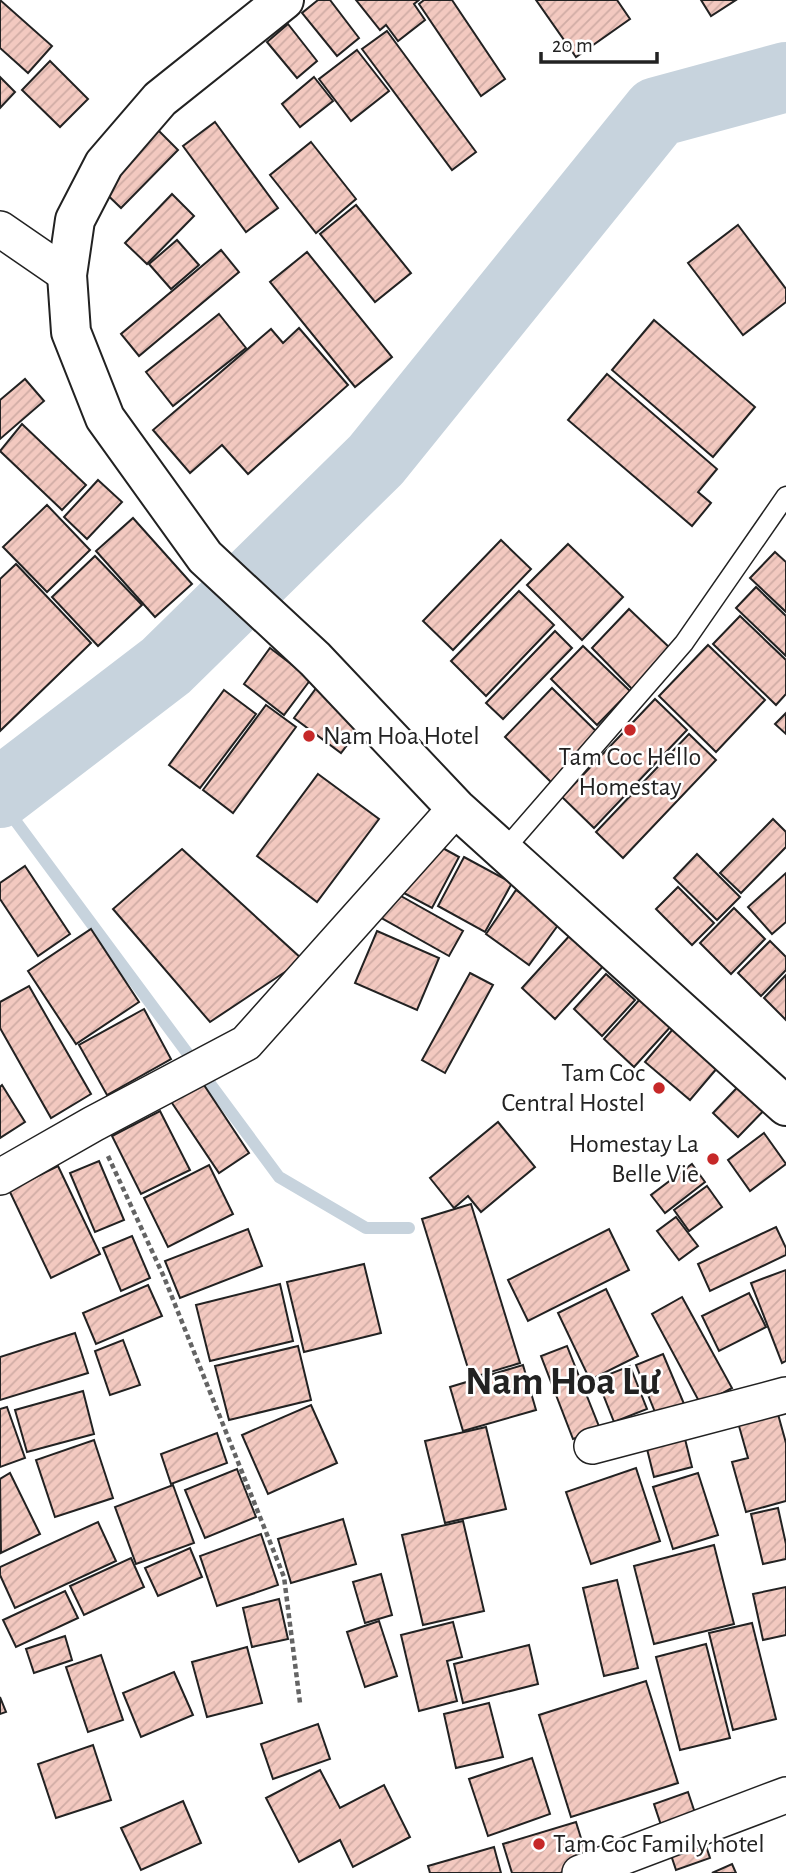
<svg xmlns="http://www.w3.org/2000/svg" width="786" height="1873" font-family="'Alegreya Sans',sans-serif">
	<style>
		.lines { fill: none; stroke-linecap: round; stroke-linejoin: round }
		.stream { stroke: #c7d3dd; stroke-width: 12 }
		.river { stroke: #c7d3dd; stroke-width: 70 }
		.building { fill: url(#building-hatch); stroke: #222; stroke-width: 2 }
		.service-casing { stroke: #222; stroke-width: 21 }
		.minor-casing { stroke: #222; stroke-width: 38 }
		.secondary-casing { stroke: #222; stroke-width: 42 }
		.path { stroke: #646464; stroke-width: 4.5; stroke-dasharray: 5 3.5; stroke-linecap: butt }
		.service { stroke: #fff; stroke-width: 18 }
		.minor { stroke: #fff; stroke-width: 35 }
		.secondary { stroke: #fff; stroke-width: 38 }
		.poi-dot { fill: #c62828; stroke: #fff; stroke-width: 2.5 }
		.labels { text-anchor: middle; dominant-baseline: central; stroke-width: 5; stroke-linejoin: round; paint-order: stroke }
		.poi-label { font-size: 26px; fill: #222; stroke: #fff; text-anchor: start }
		.town-label { font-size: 40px; font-weight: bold; fill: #222; stroke: #fff }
	</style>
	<defs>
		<pattern id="building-hatch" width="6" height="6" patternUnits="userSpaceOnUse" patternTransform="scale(1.75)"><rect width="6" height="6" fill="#f3c9c0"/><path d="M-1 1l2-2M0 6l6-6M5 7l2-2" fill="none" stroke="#d0aca5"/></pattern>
	</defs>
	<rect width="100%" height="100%" fill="#fff"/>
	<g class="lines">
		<!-- stream -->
		<polyline class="stream" points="0,800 279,1177 366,1228 409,1228"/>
		<!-- river -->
		<polyline class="river" points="0,793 166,666 376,460 657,112 786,77"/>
	</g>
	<!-- building -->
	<g class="building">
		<polygon points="0,0 52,46 28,73 0,48"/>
		<polygon points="318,0 330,0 359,38 337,56 302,13"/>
		<polygon points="356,0 419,0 414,4 425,20 398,41 386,25 380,30"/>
		<polygon points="424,0 452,0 505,79 481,96 419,4"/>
		<polygon points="536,0 617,0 630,19 576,57"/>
		<polygon points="701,0 736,0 711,16"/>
		<polygon points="288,24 317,61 297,78 267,42"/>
		<polygon points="387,31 476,152 452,170 362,49"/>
		<polygon points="357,50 389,91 351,121 319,79"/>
		<polygon points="50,61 88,99 60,127 22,90"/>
		<polygon points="0,77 15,92 0,108"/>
		<polygon points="314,77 333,101 300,127 282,104"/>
		<polygon points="215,122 278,208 246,232 183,146"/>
		<polygon points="152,124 178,150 121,208 95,183"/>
		<polygon points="311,142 356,199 316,233 270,175"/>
		<polygon points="172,194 194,216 147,264 125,243"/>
		<polygon points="356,205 411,273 375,302 320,234"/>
		<polygon points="738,225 786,289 786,302 743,335 688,263"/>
		<polygon points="177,240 199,265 171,289 149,264"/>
		<polygon points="221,250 239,272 139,356 121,334"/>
		<polygon points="307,252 392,357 355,387 270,282"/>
		<polygon points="219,314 246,348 173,406 146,372"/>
		<polygon points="654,320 755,407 713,457 612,370"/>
		<polygon points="299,328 348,385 248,474 222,445 190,473 153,430 271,329 283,343"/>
		<polygon points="607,374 717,469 698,492 711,503 692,526 568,420"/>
		<polygon points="25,379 44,401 0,439 0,400"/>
		<polygon points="22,424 86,485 62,510 0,451"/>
		<polygon points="98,480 122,502 87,539 64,517"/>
		<polygon points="47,505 90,550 47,592 3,547"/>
		<polygon points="133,518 192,584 155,617 96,551"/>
		<polygon points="501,540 531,569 453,650 423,621"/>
		<polygon points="568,544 623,597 582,640 527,585"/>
		<polygon points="775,552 786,562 786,612 750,578"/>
		<polygon points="95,556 142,605 98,646 52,597"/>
		<polygon points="16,564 91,643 0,731 0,579"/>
		<polygon points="756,587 786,616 786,656 736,608"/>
		<polygon points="519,591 554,625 486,696 451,661"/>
		<polygon points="629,609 671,649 632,689 592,648"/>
		<polygon points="740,616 786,660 786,694 776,705 713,644"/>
		<polygon points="555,631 572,648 503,719 486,703"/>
		<polygon points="708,645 765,700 716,752 659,696"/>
		<polygon points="583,646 630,691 597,725 551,679"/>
		<polygon points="270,648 311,679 284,715 244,684"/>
		<polygon points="320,683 367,719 341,753 294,718"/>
		<polygon points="552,688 600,735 553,784 505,737"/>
		<polygon points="224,690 256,714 200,788 169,765"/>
		<polygon points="655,699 687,730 594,828 562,797"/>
		<polygon points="266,705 296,727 233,813 203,790"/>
		<polygon points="786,713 786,734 775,724"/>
		<polygon points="689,734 716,760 623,858 596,832"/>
		<polygon points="318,774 379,819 317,902 257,856"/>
		<polygon points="773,819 786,832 786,847 741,893 720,873"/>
		<polygon points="430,841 459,857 432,908 402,892"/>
		<polygon points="182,849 303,960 210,1022 113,909"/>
		<polygon points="697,854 740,897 717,920 674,878"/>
		<polygon points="464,857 512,883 485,932 438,906"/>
		<polygon points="25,866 70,934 38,956 0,899 0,883"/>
		<polygon points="786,873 786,922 772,934 748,907"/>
		<polygon points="678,887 714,923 692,945 656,909"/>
		<polygon points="516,890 561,921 529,965 486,934"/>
		<polygon points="392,891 463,931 449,956 378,916"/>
		<polygon points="734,908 765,939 731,974 700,943"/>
		<polygon points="91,929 139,1002 76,1044 28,971"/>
		<polygon points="377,931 439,958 417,1010 355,983"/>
		<polygon points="572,933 606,963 555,1019 522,988"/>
		<polygon points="770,941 786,957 786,970 761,996 738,973"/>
		<polygon points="470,973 493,985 445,1073 422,1060"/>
		<polygon points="606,974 635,1000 602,1036 574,1009"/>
		<polygon points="786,975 786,1020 764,998"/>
		<polygon points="29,986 91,1094 51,1118 0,1028 0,1002"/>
		<polygon points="642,997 673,1024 634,1067 604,1039"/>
		<polygon points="144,1009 171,1059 107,1095 79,1045"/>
		<polygon points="673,1029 718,1067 690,1100 645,1062"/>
		<polygon points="750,1074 775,1099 738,1137 713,1113"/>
		<polygon points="200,1079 249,1153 219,1173 170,1100"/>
		<polygon points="2,1085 25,1122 0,1138 0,1087"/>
		<polygon points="160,1111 190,1170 141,1194 112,1136"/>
		<polygon points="498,1122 535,1167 481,1212 468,1196 454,1208 430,1178"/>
		<polygon points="764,1133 786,1164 750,1191 728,1160"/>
		<polygon points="99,1161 124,1220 95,1232 70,1173"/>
		<polygon points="692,1164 705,1182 665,1213 651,1195"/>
		<polygon points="209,1165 233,1214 168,1247 144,1198"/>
		<polygon points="58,1166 100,1254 51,1278 9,1190"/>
		<polygon points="707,1186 722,1207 689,1231 674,1210"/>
		<polygon points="471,1204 520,1363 471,1378 422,1219"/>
		<polygon points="676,1217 698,1246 679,1260 657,1231"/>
		<polygon points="776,1227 786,1248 786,1255 710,1291 698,1264"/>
		<polygon points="248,1229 262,1266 180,1298 165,1261"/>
		<polygon points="609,1229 629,1270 528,1321 508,1280"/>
		<polygon points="132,1236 150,1278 121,1291 103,1248"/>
		<polygon points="364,1264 381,1333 304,1352 287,1282"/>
		<polygon points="786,1270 786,1361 782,1363 751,1283"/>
		<polygon points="280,1284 293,1341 210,1361 196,1305"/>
		<polygon points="148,1285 162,1316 96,1344 83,1313"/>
		<polygon points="606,1289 638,1356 590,1380 558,1313"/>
		<polygon points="749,1293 766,1327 719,1351 702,1316"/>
		<polygon points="682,1297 732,1388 701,1405 652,1314"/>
		<polygon points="75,1333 88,1373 0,1400 0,1357"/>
		<polygon points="123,1340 140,1385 110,1395 95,1351"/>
		<polygon points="298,1346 311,1400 229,1420 215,1366"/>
		<polygon points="567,1346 600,1429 573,1439 541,1356"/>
		<polygon points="663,1354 687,1411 659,1422 636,1365"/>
		<polygon points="523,1365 536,1410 463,1431 450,1387"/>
		<polygon points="630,1366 647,1409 614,1422 597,1379"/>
		<polygon points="83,1391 94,1434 27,1452 15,1410"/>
		<polygon points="311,1405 337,1463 268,1494 242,1435"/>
		<polygon points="7,1407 25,1458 0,1467 0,1409"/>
		<polygon points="776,1407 786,1443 786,1501 746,1512 732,1462 748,1458 737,1419"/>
		<polygon points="486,1427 506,1509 445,1523 425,1441"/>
		<polygon points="682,1427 692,1467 654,1477 644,1437"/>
		<polygon points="217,1433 227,1463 171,1484 161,1454"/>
		<polygon points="94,1440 113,1498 55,1517 36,1460"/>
		<polygon points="636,1468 660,1541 591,1564 566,1492"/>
		<polygon points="237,1469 256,1517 205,1538 185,1490"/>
		<polygon points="10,1473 40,1534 1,1553 0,1479"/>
		<polygon points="698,1473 718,1535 673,1549 653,1487"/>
		<polygon points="173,1485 194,1543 136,1564 115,1507"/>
		<polygon points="778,1508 786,1544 786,1559 763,1564 751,1514"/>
		<polygon points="343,1519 356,1564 291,1583 278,1539"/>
		<polygon points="463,1521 484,1611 423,1625 402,1535"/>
		<polygon points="98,1522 116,1561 15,1608 0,1575 0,1567"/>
		<polygon points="261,1534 278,1585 217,1606 200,1556"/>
		<polygon points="714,1545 734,1624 654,1644 634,1566"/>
		<polygon points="190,1548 202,1577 158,1596 145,1568"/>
		<polygon points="131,1558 144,1587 84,1615 70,1586"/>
		<polygon points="381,1574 392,1615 365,1623 353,1582"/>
		<polygon points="617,1580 638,1668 604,1676 583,1588"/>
		<polygon points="786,1587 786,1635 763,1640 753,1594"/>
		<polygon points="65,1591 78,1618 16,1647 3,1620"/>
		<polygon points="279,1599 288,1639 252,1647 243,1608"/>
		<polygon points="379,1621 397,1676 365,1687 347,1632"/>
		<polygon points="453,1622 462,1657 447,1661 457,1701 419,1711 401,1635"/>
		<polygon points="752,1623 776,1719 733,1730 709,1633"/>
		<polygon points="65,1636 72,1660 34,1673 26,1649"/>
		<polygon points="706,1644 730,1738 680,1750 656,1657"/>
		<polygon points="529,1645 538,1684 463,1703 454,1664"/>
		<polygon points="247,1647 262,1703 207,1717 192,1662"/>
		<polygon points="101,1655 123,1720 88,1732 66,1667"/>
		<polygon points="174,1672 193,1715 141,1737 123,1693"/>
		<polygon points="646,1681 678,1783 571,1817 539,1715"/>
		<polygon points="0,1697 6,1712 0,1714"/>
		<polygon points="489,1703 503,1757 456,1768 444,1714"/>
		<polygon points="318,1724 330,1759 273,1779 261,1744"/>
		<polygon points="93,1745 111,1800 56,1818 38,1764"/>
		<polygon points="532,1758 550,1814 488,1836 469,1779"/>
		<polygon points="320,1770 340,1808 384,1785 410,1837 353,1867 340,1840 299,1862 266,1798"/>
		<polygon points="688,1792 710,1858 676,1870 654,1804"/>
		<polygon points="183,1801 201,1843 141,1870 121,1828"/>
		<polygon points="576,1822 589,1864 560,1873 512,1873 503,1844"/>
		<polygon points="494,1847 501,1873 430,1873 428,1866"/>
		<polygon points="732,1864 736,1873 712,1873"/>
	</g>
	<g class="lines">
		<defs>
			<polyline id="service" points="504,850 684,643 786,496"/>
			<g id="minor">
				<polyline points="0,229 67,275"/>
				<polyline points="0,1177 93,1124 246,1043 456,808"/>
				<polyline points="592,1446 786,1395"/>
				<polyline points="580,1873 786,1795"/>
			</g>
			<polyline id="secondary" points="284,0 160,99 104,164 75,220 67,275 71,332 105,418 205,557 315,659 456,808 786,1106"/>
		</defs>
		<!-- service casing -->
		<use href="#service" class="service-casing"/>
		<!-- minor casing -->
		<use href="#minor" class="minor-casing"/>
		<!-- secondary casing -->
		<use href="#secondary" class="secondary-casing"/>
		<!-- path -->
		<polyline class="path" points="108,1156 164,1277 284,1577 300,1703"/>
		<!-- service -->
		<use href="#service" class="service"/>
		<!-- minor -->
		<use href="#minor" class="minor"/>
		<!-- secondary -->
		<use href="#secondary" class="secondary"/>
	</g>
	<!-- markers -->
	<g class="poi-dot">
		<circle cx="630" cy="730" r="7"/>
		<circle cx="309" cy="736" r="7"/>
		<circle cx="659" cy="1088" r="7"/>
		<circle cx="713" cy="1159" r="7"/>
		<circle cx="539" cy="1844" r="7"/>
	</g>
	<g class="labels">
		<!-- poi labels -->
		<g class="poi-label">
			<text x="323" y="736">Nam Hoa Hotel</text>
			<text x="630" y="757" text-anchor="middle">Tam Coc Hello<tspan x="630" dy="30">Homestay</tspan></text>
			<text x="645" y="1073" text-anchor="end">Tam Coc<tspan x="645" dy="30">Central Hostel</tspan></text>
			<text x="699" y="1144" text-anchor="end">Homestay La<tspan x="699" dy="30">Belle Vie</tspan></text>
			<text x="553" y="1844">Tam Coc Family hotel</text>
		</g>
		<!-- town labels -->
		<g class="town-label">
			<text x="563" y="1382">Nam Hoa Lư</text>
		</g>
	</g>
	<!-- scale -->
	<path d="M541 52v10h116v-10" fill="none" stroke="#222222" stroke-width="3.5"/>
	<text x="552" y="52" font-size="21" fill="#222222" stroke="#ffffff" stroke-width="5" paint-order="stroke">20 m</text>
</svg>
